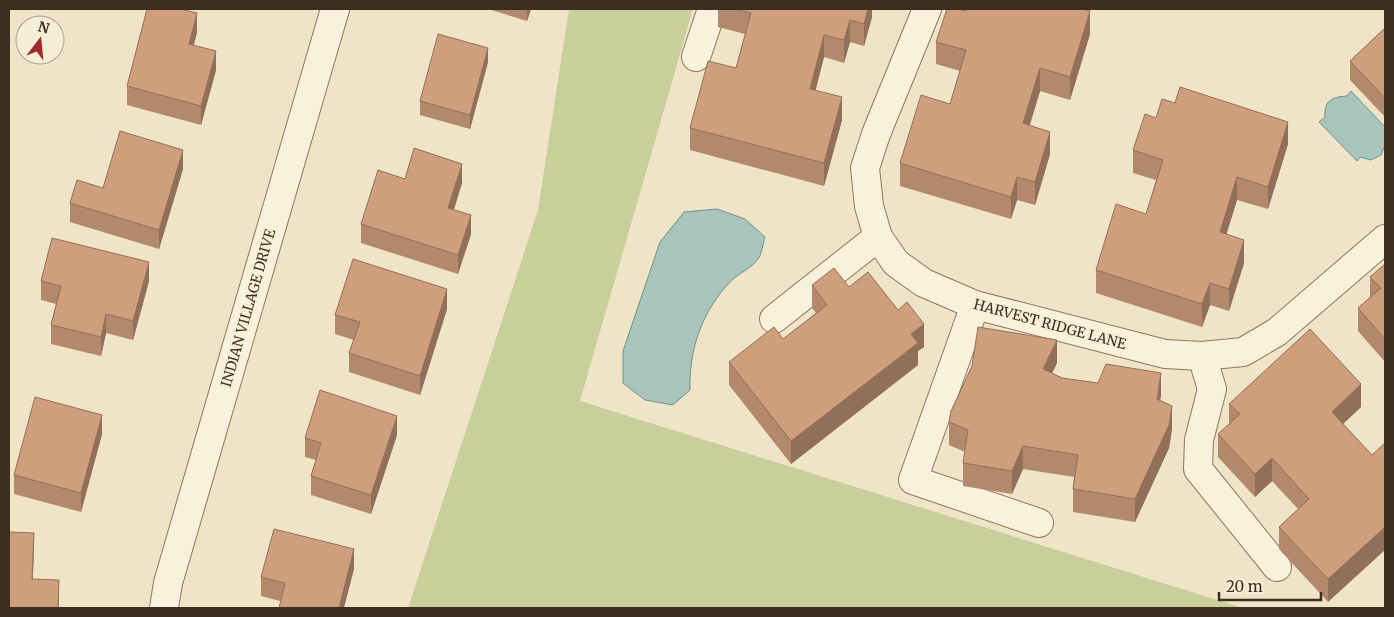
<svg xmlns="http://www.w3.org/2000/svg" width="1394" height="617" font-family="Merriweather,serif">
	<style>
		.green { fill: #c9cf9b }
		.water { fill: #a9c4bc; stroke: #6f938a }
		.lines { fill: none; stroke-linecap: round; stroke-linejoin: round }
		.minor-casing { stroke: #8d765c; stroke-width: 30 }
		.minor { stroke: #faf1dc; stroke-width: 28 }
		.wall { fill: #b2896c }
		.shaded-wall { fill: #916f58 }
		.building { fill: #cf9f7d; stroke: #916f58 }
		.labels { text-anchor: middle; dominant-baseline: central; stroke-width: 4; stroke-linejoin: round; paint-order: stroke }
		.street-label { font-size: 14px; fill: #3d2e20; stroke: #f7eed8 }
	</style>
	<rect width="100%" height="100%" fill="#f0e4c8"/>
	<!-- green -->
	<polygon class="green" points="569,9 693,9 580,401 1243,608 408,608 538,210"/>
	<!-- water -->
	<g class="water">
		<path d="M 1351,91 L 1385,127 L 1385,145 L 1381,155 L 1371,160 L 1360,157 L 1357,161 L 1319,122 L 1325,117 C 1324,100 1332,97 1347,96 Z"/>
		<path d="M 717,209 L 745,219 L 765,237 C 763,243 762,254 758,259 C 753,267 738,274 731,281 C 702,311 689,349 690,390 L 673,405 L 645,400 L 623,383 L 623,351 L 660,242 L 684,212 Z"/>
	</g>
	<g class="lines">
		<defs>
			<g id="minor">
				<polyline points="927,9 876,134 865,168 869,206 878,237 896,263 924,283 975,305 1165,354 1202,356 1243,352 1277,332 1385,239"/>
				<polyline points="696,57 712,9"/>
				<polyline points="975,305 913,480 1039,523"/>
				<polyline points="774,319 878,237"/>
				<polyline points="1202,356 1212,389 1199,440 1198,469 1277,567"/>
				<polyline points="164,608 168,583 335,9"/>
			</g>
		</defs>
		<!-- minor casing -->
		<use href="#minor" class="minor-casing"/>
		<!-- minor -->
		<use href="#minor" class="minor"/>
	</g>
	<!-- wall -->
	<g class="wall">
		<polygon points="488,9 531,9 527,21"/>
		<polygon points="718,9 872,9 872,17 864,46 850,42 844,63 824,57 815,91 842,120 824,186 690,150 690,128 736,68 745,34 718,27"/>
		<polygon points="965,11 1090,34 1070,100 1040,91 1030,125 1050,154 1035,205 1017,200 1011,219 900,186 900,163 950,104 960,71 936,64 936,42"/>
		<polygon points="1385,28 1385,117 1350,80 1350,61"/>
		<polygon points="197,32 194,45 216,70 201,125 127,105 127,86"/>
		<polygon points="488,62 470,129 420,115 420,101"/>
		<polygon points="1156,118 1288,144 1268,209 1237,200 1226,234 1244,263 1229,311 1210,305 1202,327 1096,293 1096,270 1146,214 1156,180 1133,173 1133,150"/>
		<polygon points="183,169 159,249 70,222 70,203 103,188"/>
		<polygon points="405,179 462,183 454,210 471,234 458,274 361,243 361,224"/>
		<polygon points="1385,264 1385,362 1358,331 1358,308 1370,297 1370,277"/>
		<polygon points="41,281 149,281 133,340 106,333 101,356 51,344 51,325 56,304 41,300"/>
		<polygon points="812,285 849,287 924,347 918,351 918,365 791,464 729,385 729,362 783,339 816,313 812,308"/>
		<polygon points="447,309 420,395 349,372 349,353 354,340 335,334 335,315"/>
		<polygon points="1057,363 1052,373 1062,378 1161,395 1160,400 1172,429 1169,448 1135,522 1073,512 1073,489 1074,477 1023,469 1012,494 963,486 963,463 965,452 949,445 949,422"/>
		<polygon points="1229,404 1361,407 1343,424 1328,602 1279,549 1279,527 1298,509 1272,481 1255,497 1218,457 1218,434 1229,424"/>
		<polygon points="102,434 81,512 14,494 14,475"/>
		<polygon points="397,435 371,514 311,495 311,476 316,460 305,457 305,438"/>
		<polygon points="354,569 280,601 261,596 261,577"/>
	</g>
	<!-- shaded-wall -->
	<g class="shaded-wall">
		<polygon points="527,9 531,9 527,21"/>
		<polygon points="868,9 872,9 872,17 864,46 864,24"/>
		<polygon points="1090,11 1090,34 1070,100 1070,77"/>
		<polygon points="197,13 197,32 189,63 189,44"/>
		<polygon points="850,20 850,42 844,63 844,40"/>
		<polygon points="824,35 824,57 810,112 810,89"/>
		<polygon points="488,48 488,62 470,129 470,115"/>
		<polygon points="216,51 216,70 201,125 201,106"/>
		<polygon points="1040,68 1040,91 1023,146 1023,123"/>
		<polygon points="842,97 842,120 824,186 824,163"/>
		<polygon points="1288,122 1288,144 1268,209 1268,187"/>
		<polygon points="1050,132 1050,154 1035,205 1035,182"/>
		<polygon points="183,150 183,169 159,249 159,230"/>
		<polygon points="462,164 462,183 448,227 448,208"/>
		<polygon points="1017,177 1017,200 1011,219 1011,197"/>
		<polygon points="1237,177 1237,200 1220,255 1220,232"/>
		<polygon points="471,215 471,234 458,274 458,255"/>
		<polygon points="1244,240 1244,263 1229,311 1229,289"/>
		<polygon points="149,262 149,281 133,340 133,321"/>
		<polygon points="1210,283 1210,305 1202,327 1202,304"/>
		<polygon points="447,289 447,309 420,395 420,376"/>
		<polygon points="106,314 106,333 101,356 101,337"/>
		<polygon points="924,324 924,347 918,351 918,365 791,464 791,441 911,334"/>
		<polygon points="1057,340 1057,363 1043,392 1043,369"/>
		<polygon points="1161,373 1161,395 1157,421 1157,399"/>
		<polygon points="1361,384 1361,407 1332,434 1332,412"/>
		<polygon points="1172,406 1172,429 1169,448 1135,522 1135,499"/>
		<polygon points="102,415 102,434 81,512 81,493"/>
		<polygon points="397,416 397,435 371,514 371,495"/>
		<polygon points="1023,446 1023,469 1012,494 1012,471"/>
		<polygon points="1272,458 1272,481 1255,497 1255,474"/>
		<polygon points="1385,527 1385,550 1328,602 1328,579"/>
		<polygon points="34,533 34,552 32,598 32,579"/>
		<polygon points="354,549 354,569 344,608 339,608"/>
		<polygon points="59,580 59,608 58,608"/>
	</g>
	<!-- building -->
	<g class="building">
		<polygon points="147,9 181,9 197,13 189,44 216,51 201,106 127,86"/>
		<polygon points="734,9 868,9 864,24 850,20 844,40 824,35 810,89 842,97 824,163 690,128 708,61 736,68 751,13"/>
		<polygon points="947,9 958,9 965,11 966,9 1083,9 1090,11 1070,77 1040,68 1023,123 1050,132 1035,182 1017,177 1011,197 900,163 921,95 950,104 966,50 936,42"/>
		<polygon points="1385,28 1385,98 1350,61"/>
		<polygon points="438,34 488,48 470,115 420,101"/>
		<polygon points="1180,87 1288,122 1268,187 1237,177 1220,232 1244,240 1229,289 1210,283 1202,304 1096,270 1116,204 1146,214 1163,160 1133,150 1145,114 1156,118 1162,99 1175,103"/>
		<polygon points="120,131 183,150 159,230 70,203 77,180 103,188"/>
		<polygon points="414,148 462,164 448,208 471,215 458,255 361,224 378,170 405,179"/>
		<polygon points="52,238 149,262 133,321 106,314 101,337 51,325 61,286 41,281"/>
		<polygon points="353,259 447,289 420,376 349,353 360,322 335,315"/>
		<polygon points="1385,264 1385,339 1358,308 1381,288 1370,277"/>
		<polygon points="834,268 849,287 868,272 898,310 907,302 924,324 911,334 918,343 791,441 729,362 774,327 783,339 827,305 812,285"/>
		<polygon points="978,327 1057,340 1043,369 1062,378 1098,383 1106,364 1161,373 1157,399 1172,406 1169,425 1135,499 1073,489 1078,455 1023,446 1012,471 963,463 968,430 949,422 951,411 972,366"/>
		<polygon points="1310,329 1361,384 1332,412 1372,455 1385,443 1385,527 1328,579 1279,527 1309,499 1272,458 1255,474 1218,434 1240,414 1229,404"/>
		<polygon points="320,390 397,416 371,495 311,476 321,443 305,438"/>
		<polygon points="35,397 102,415 81,493 14,475"/>
		<polygon points="274,529 354,549 339,608 279,608 285,583 261,577"/>
		<polygon points="9,532 34,533 32,579 59,580 58,608 9,608"/>
	</g>
	<g class="labels">
		<!-- street labels -->
		<g class="street-label">
			<text transform="translate(248 308) rotate(-74)">INDIAN VILLAGE DRIVE</text>
			<text transform="translate(1050 324) rotate(15)">HARVEST RIDGE LANE</text>
		</g>
	</g>
	<!-- border -->
	<rect width="1394" height="617" fill="none" stroke="#3d2e20" stroke-width="20"/>
	<!-- north arrow -->
	<g transform="translate(40 40) rotate(16)"><circle r="24" fill="#f7eed8" stroke="#ada18e"/>
	<path d="M0-4L9 19L0 12L-9 19Z" fill="#9e2a2b"/>
	<text y="-8" font-size="14" font-weight="bold" text-anchor="middle" fill="#3d2e20">N</text>
	</g>
	<!-- scale -->
	<path d="M1219 592v8h102v-8" fill="none" stroke="#3d2e20" stroke-width="2.5"/>
	<text x="1226" y="592" font-size="15" fill="#3d2e20" stroke="#f7eed8" stroke-width="4" paint-order="stroke">20 m</text>
</svg>
